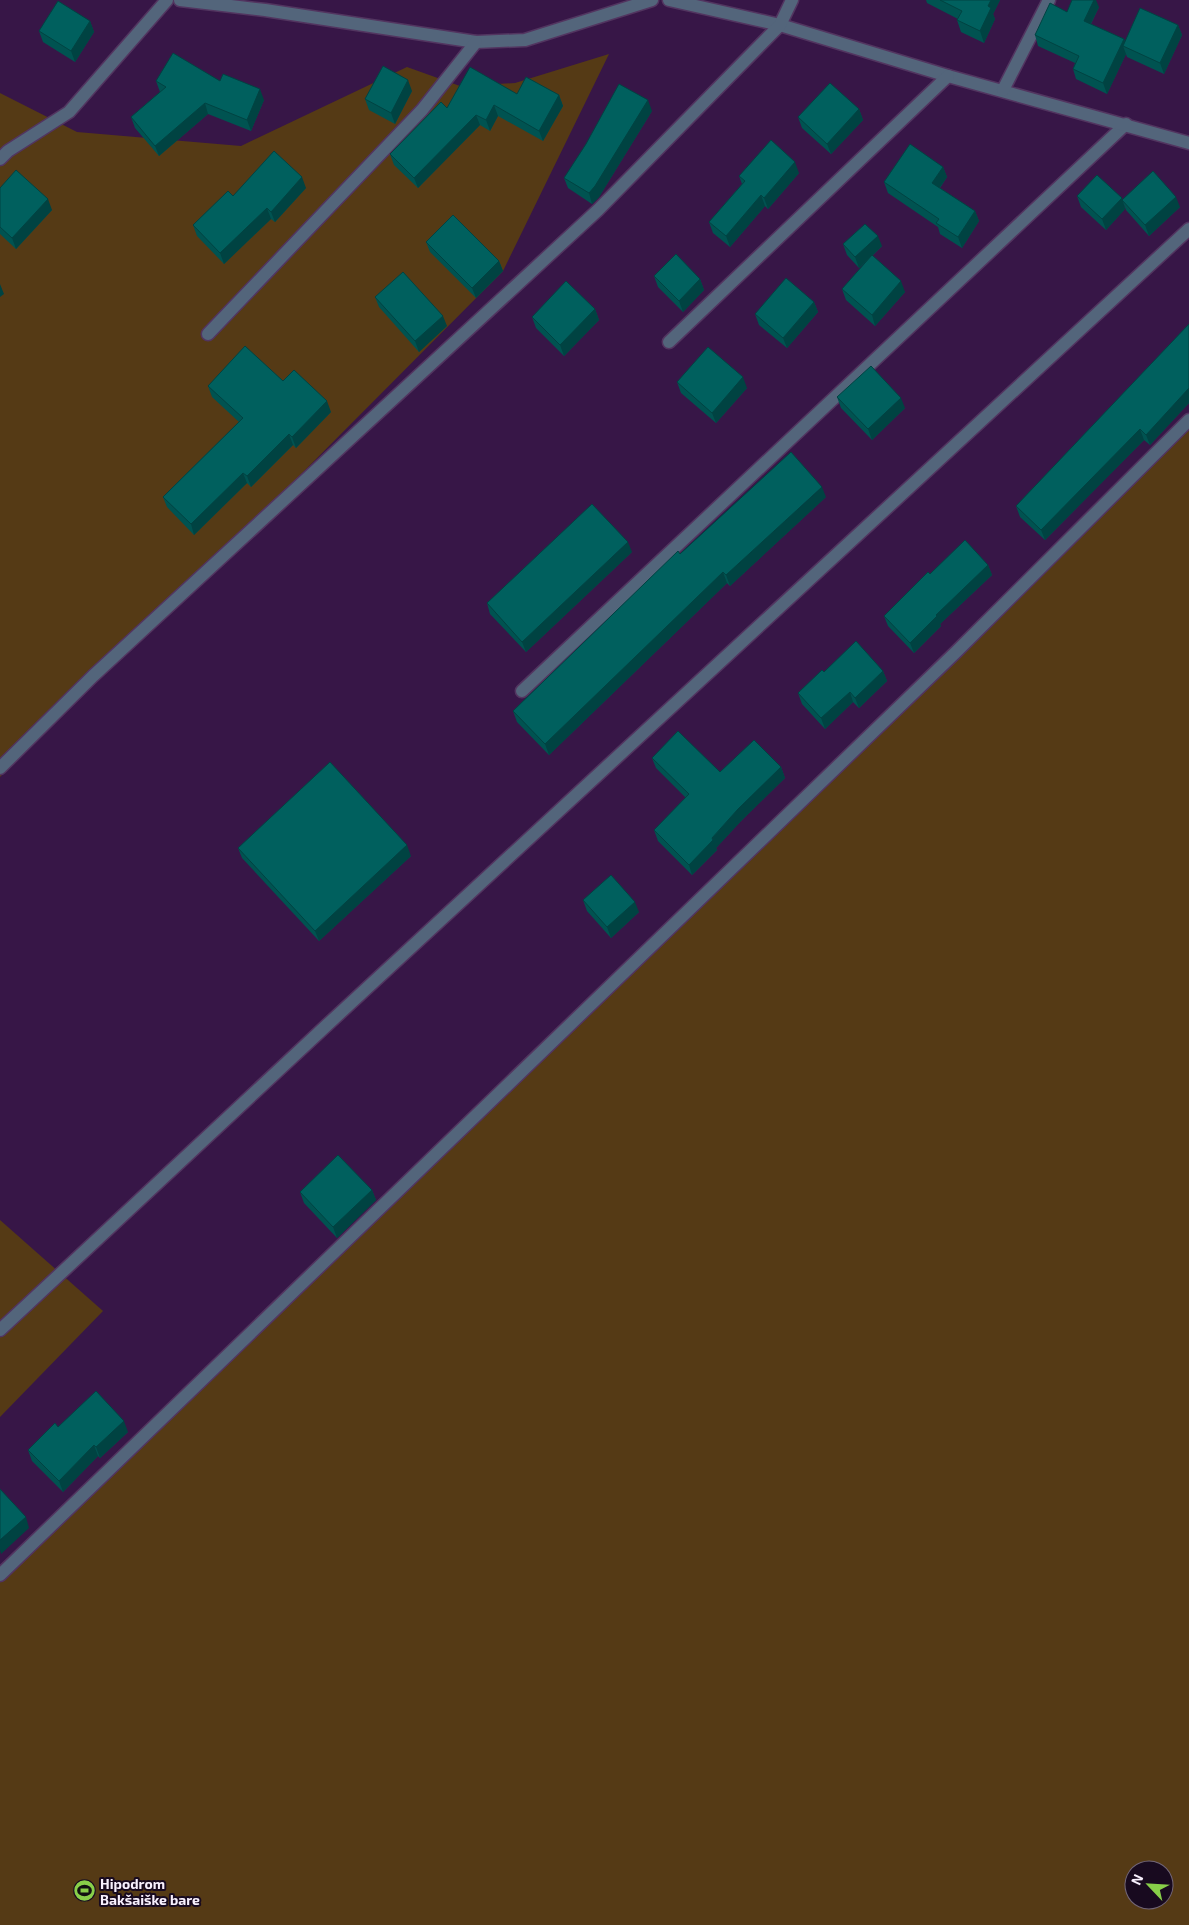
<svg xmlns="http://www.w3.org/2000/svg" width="1189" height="1925" font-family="'Exo 2',sans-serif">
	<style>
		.green { fill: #553a15; fill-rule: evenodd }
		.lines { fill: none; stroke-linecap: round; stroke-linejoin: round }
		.lane-casing { stroke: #523560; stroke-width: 15 }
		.street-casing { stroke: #523560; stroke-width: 15 }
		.lane { stroke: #53657b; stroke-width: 12 }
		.street { stroke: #53657b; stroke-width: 12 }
		.wall { fill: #005351 }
		.shaded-wall { fill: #004342 }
		.building { fill: #00605e; stroke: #004342 }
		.labels { text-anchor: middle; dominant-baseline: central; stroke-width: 4; stroke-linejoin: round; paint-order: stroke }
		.poi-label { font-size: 14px; font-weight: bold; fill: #f8f0fd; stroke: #180a1f; text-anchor: start }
	</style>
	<rect width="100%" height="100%" fill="#371647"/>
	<!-- green -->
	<g class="green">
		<polygon points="609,54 503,271 0,777 0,93 77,132 241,146 407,67 460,86 515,83"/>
		<path d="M 1189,430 L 1189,1925 L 0,1925 L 0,1566 L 1126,484 ZM 1134,1870 L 1164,1870 L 1164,1900 L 1134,1900 Z"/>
		<polygon points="0,1220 103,1311 0,1417"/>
	</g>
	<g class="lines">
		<defs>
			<polyline id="lane" points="522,691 1126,124"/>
			<g id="street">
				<polyline points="180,0 265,10 476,42 525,40 652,0"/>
				<polyline points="669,0 780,25 948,76 1189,143"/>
				<polyline points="1003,90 1049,0"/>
				<polyline points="0,159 8,151 69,112 167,0"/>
				<polyline points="208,334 422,110 476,42"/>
				<polyline points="669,342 948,76"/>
				<polyline points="0,768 93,676 598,210 780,25 792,0"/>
				<polyline points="0,1330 327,1025 1189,229"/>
				<polyline points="0,1575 956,652 1189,420"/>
			</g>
		</defs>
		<!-- lane casing -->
		<use href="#lane" class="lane-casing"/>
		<!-- street casing -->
		<use href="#street" class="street-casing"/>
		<!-- lane -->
		<use href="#lane" class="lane"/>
		<!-- street -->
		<use href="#street" class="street"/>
	</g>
	<!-- wall -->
	<g class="wall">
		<polygon points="926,0 1000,0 993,14 995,19 984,43 961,32 957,20 958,19 927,3"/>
		<polygon points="1099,7 1091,24 1124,39 1125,42 1178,25 1182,35 1164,74 1127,57 1126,54 1107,94 1076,79 1073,69 1075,63 1038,46 1035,35 1067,12"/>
		<polygon points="90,21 94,32 75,62 43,42 39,31"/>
		<polygon points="156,81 220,81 264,100 251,131 208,114 159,156 135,128 131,117 160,92"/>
		<polygon points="412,91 395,124 369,110 365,99"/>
		<polygon points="517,94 559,95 563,106 543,141 498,116 490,131 480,125 418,188 394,165 390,154 447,108"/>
		<polygon points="859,109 863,120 831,154 802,128 798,117"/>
		<polygon points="652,111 599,197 592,204 568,188 564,178"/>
		<polygon points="943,167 947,177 940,188 975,211 979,221 962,248 940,234 938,227 888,193 884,182"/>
		<polygon points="799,173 768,209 765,206 730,247 713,233 709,222 742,184 739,176"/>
		<polygon points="0,188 52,210 16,249 0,234"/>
		<polygon points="306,188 275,222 271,219 224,264 197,236 193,225 233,196"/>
		<polygon points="1077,196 1122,198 1125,209 1106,230 1081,207"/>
		<polygon points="1122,200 1180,207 1149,236 1126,210"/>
		<polygon points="426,242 499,261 503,271 476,298 430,252"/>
		<polygon points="843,244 882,246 872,256 905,292 875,326 846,300 842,289 868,260 859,268 847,255"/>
		<polygon points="654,276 700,279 704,290 683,312 658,287"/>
		<polygon points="375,297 447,326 419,352 379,307"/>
		<polygon points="814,302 818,312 787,348 759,325 755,314"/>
		<polygon points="595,309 599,320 564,356 536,328 532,317"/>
		<polygon points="1189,324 1189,403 1150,445 1144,440 1045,540 1020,517 1016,506"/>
		<polygon points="283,381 331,412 296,448 293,445 251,487 247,483 194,535 167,507 163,497 239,422 212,397 208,386"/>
		<polygon points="677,382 747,388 716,423 681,393"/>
		<polygon points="837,397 905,408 872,440 841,408"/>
		<polygon points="826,497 730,586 727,583 549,755 517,722 513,711 680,554"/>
		<polygon points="632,552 526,652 490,614 487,603"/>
		<polygon points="988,565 992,575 940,624 941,626 914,653 888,626 884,616 930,574"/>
		<polygon points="883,671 887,681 859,708 853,702 825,729 802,704 798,693"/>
		<polygon points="652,758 720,772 781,767 785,778 742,820 716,848 717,850 692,875 658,841 654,830 686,798 656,768"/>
		<polygon points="238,848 411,856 319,941 242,858"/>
		<polygon points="583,900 639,912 611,938 587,911"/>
		<polygon points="372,1190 376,1200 337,1238 304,1203 300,1192"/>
		<polygon points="128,1432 100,1458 98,1456 63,1492 32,1461 28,1450"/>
	</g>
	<!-- shaded-wall -->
	<g class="shaded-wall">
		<polygon points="991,0 1000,0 993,14 995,19 984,43 980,31 988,6"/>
		<polygon points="1094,0 1096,0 1099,7 1087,31 1084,21"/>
		<polygon points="90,21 94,32 75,62 71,51"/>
		<polygon points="1178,25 1182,35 1164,74 1160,63"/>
		<polygon points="1124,39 1127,48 1123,46 1126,54 1107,94 1103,83"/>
		<polygon points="408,80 412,91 395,124 391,113"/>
		<polygon points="260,89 264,100 251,131 247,120"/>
		<polygon points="559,95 563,106 543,141 539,131"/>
		<polygon points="648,100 652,111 599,197 592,204 589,193"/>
		<polygon points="205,103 208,114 159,156 155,146"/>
		<polygon points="494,105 498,116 490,131 486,120"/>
		<polygon points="859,109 863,120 831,154 827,144"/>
		<polygon points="476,115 480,125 418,188 414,178"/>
		<polygon points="795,162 799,173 768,209 764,198"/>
		<polygon points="943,167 947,177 936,193 932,183"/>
		<polygon points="302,177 306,188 275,222 271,212"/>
		<polygon points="761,195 765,206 730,247 726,236"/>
		<polygon points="1176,197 1180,207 1149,236 1145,225"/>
		<polygon points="1122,198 1125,209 1106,230 1102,219"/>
		<polygon points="48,199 52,210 16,249 12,238"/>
		<polygon points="267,208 271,219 224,264 220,253"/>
		<polygon points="975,211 979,221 962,248 958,237"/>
		<polygon points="878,236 882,246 859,268 855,257"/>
		<polygon points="499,261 503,271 476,298 472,288"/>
		<polygon points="700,279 704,290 683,312 679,301"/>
		<polygon points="901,281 905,292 875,326 872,315"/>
		<polygon points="0,284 4,294 0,297"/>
		<polygon points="814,302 818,312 787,348 783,338"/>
		<polygon points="595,309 599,320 564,356 560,345"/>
		<polygon points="443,316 447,326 419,352 415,341"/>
		<polygon points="743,377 747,388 716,423 712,413"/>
		<polygon points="1189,388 1189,403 1150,445 1146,435"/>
		<polygon points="901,398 905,408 872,440 868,429"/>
		<polygon points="327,401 331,412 296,448 292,437"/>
		<polygon points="1140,429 1144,440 1045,540 1041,530"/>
		<polygon points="289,434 293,445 251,487 247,476"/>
		<polygon points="243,473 247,483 194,535 191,524"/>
		<polygon points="822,487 826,497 730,586 726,575"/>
		<polygon points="628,542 632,552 526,652 522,642"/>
		<polygon points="988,565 992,575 940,624 941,626 914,653 910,643 936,615"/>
		<polygon points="723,572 727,583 549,755 545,744"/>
		<polygon points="883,671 887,681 859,708 855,698"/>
		<polygon points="850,692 853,702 825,729 821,718"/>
		<polygon points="781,767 785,778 742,820 716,848 717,850 692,875 689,865 738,809"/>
		<polygon points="407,845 411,856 319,941 315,931"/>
		<polygon points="635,902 639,912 611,938 607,927"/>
		<polygon points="372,1190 376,1200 337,1238 333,1227"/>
		<polygon points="124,1421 128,1432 100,1458 96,1447"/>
		<polygon points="94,1445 98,1456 63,1492 59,1481"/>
		<polygon points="26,1517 29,1528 1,1554 0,1550 0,1540"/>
	</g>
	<!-- building -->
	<g class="building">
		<polygon points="940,0 991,0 988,6 991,8 980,31 957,20 962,11"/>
		<polygon points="1072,0 1094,0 1084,21 1124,39 1103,83 1073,69 1079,56 1035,35 1050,3 1067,12"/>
		<polygon points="58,1 90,21 71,51 39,31"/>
		<polygon points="1140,8 1178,25 1160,63 1123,46"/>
		<polygon points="173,53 220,81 223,74 260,89 247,120 205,103 155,146 131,117 166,87 156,81"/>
		<polygon points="383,66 408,80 391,113 365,99"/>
		<polygon points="470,67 517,94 526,77 559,95 539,131 494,105 486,120 476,115 414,178 390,154 441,102 447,108"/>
		<polygon points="830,83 859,109 827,144 798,117"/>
		<polygon points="619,84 648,100 595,186 589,193 564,178 586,144"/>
		<polygon points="771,140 795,162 764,198 761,195 726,236 709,222 745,181 739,176"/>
		<polygon points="910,144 943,167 932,183 975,211 958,237 936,223 939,219 884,182"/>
		<polygon points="274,151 302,177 271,212 267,208 220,253 193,225 228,191 233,196"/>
		<polygon points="16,170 48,199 12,238 0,227 0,188"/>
		<polygon points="1153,171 1176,197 1145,225 1122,200"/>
		<polygon points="1097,175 1122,198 1102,219 1077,196"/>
		<polygon points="453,215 499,261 472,288 426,242"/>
		<polygon points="865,224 878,236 855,257 843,244"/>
		<polygon points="676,254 700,279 679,301 654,276"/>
		<polygon points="872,255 901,281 872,315 842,289"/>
		<polygon points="403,272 443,316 415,341 375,297"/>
		<polygon points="786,278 814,302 783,338 755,314"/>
		<polygon points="566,281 595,309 560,345 532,317"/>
		<polygon points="1189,324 1189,388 1146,435 1140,429 1041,530 1016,506"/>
		<polygon points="245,346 283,381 294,370 327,401 292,437 289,434 247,476 243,473 191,524 163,497 243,418 208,386"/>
		<polygon points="708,347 743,377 712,413 677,382"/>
		<polygon points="871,366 901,398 868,429 837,397"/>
		<polygon points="791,452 822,487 726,575 723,572 545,744 513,711 678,551 680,554"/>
		<polygon points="592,504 628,542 522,642 487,603"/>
		<polygon points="965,540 988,565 936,615 937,616 910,643 884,616 928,572 930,574"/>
		<polygon points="856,641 883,671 855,698 850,692 821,718 798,693 822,670 824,672"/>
		<polygon points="678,731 720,772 754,740 781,767 738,809 712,838 713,840 689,865 654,830 689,794 652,758"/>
		<polygon points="330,762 407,845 315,931 238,848"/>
		<polygon points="611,875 635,902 607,927 583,900"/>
		<polygon points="338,1155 372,1190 333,1227 300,1192"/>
		<polygon points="96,1391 124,1421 96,1447 94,1445 59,1481 28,1450 55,1423 58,1427"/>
		<polygon points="0,1489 26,1517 0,1540"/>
	</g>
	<!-- icons -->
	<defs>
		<symbol id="stadium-disc" viewBox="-11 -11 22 22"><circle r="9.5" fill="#88cf49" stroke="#180a1f"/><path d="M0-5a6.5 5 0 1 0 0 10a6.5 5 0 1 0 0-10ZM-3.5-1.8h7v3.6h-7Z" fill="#111"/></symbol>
	</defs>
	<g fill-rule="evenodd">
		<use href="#stadium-disc" x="72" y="1878" width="25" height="25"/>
	</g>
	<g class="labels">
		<!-- poi labels -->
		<g class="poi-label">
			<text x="100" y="1883">Hipodrom<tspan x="100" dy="16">Bakšaiške bare</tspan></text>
		</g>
	</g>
	<!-- north arrow -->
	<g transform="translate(1149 1885) rotate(295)"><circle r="24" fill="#180a1f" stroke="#726678"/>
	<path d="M0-4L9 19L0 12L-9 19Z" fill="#88cf49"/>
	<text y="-8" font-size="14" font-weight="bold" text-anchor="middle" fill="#f8f0fd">N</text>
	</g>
</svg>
